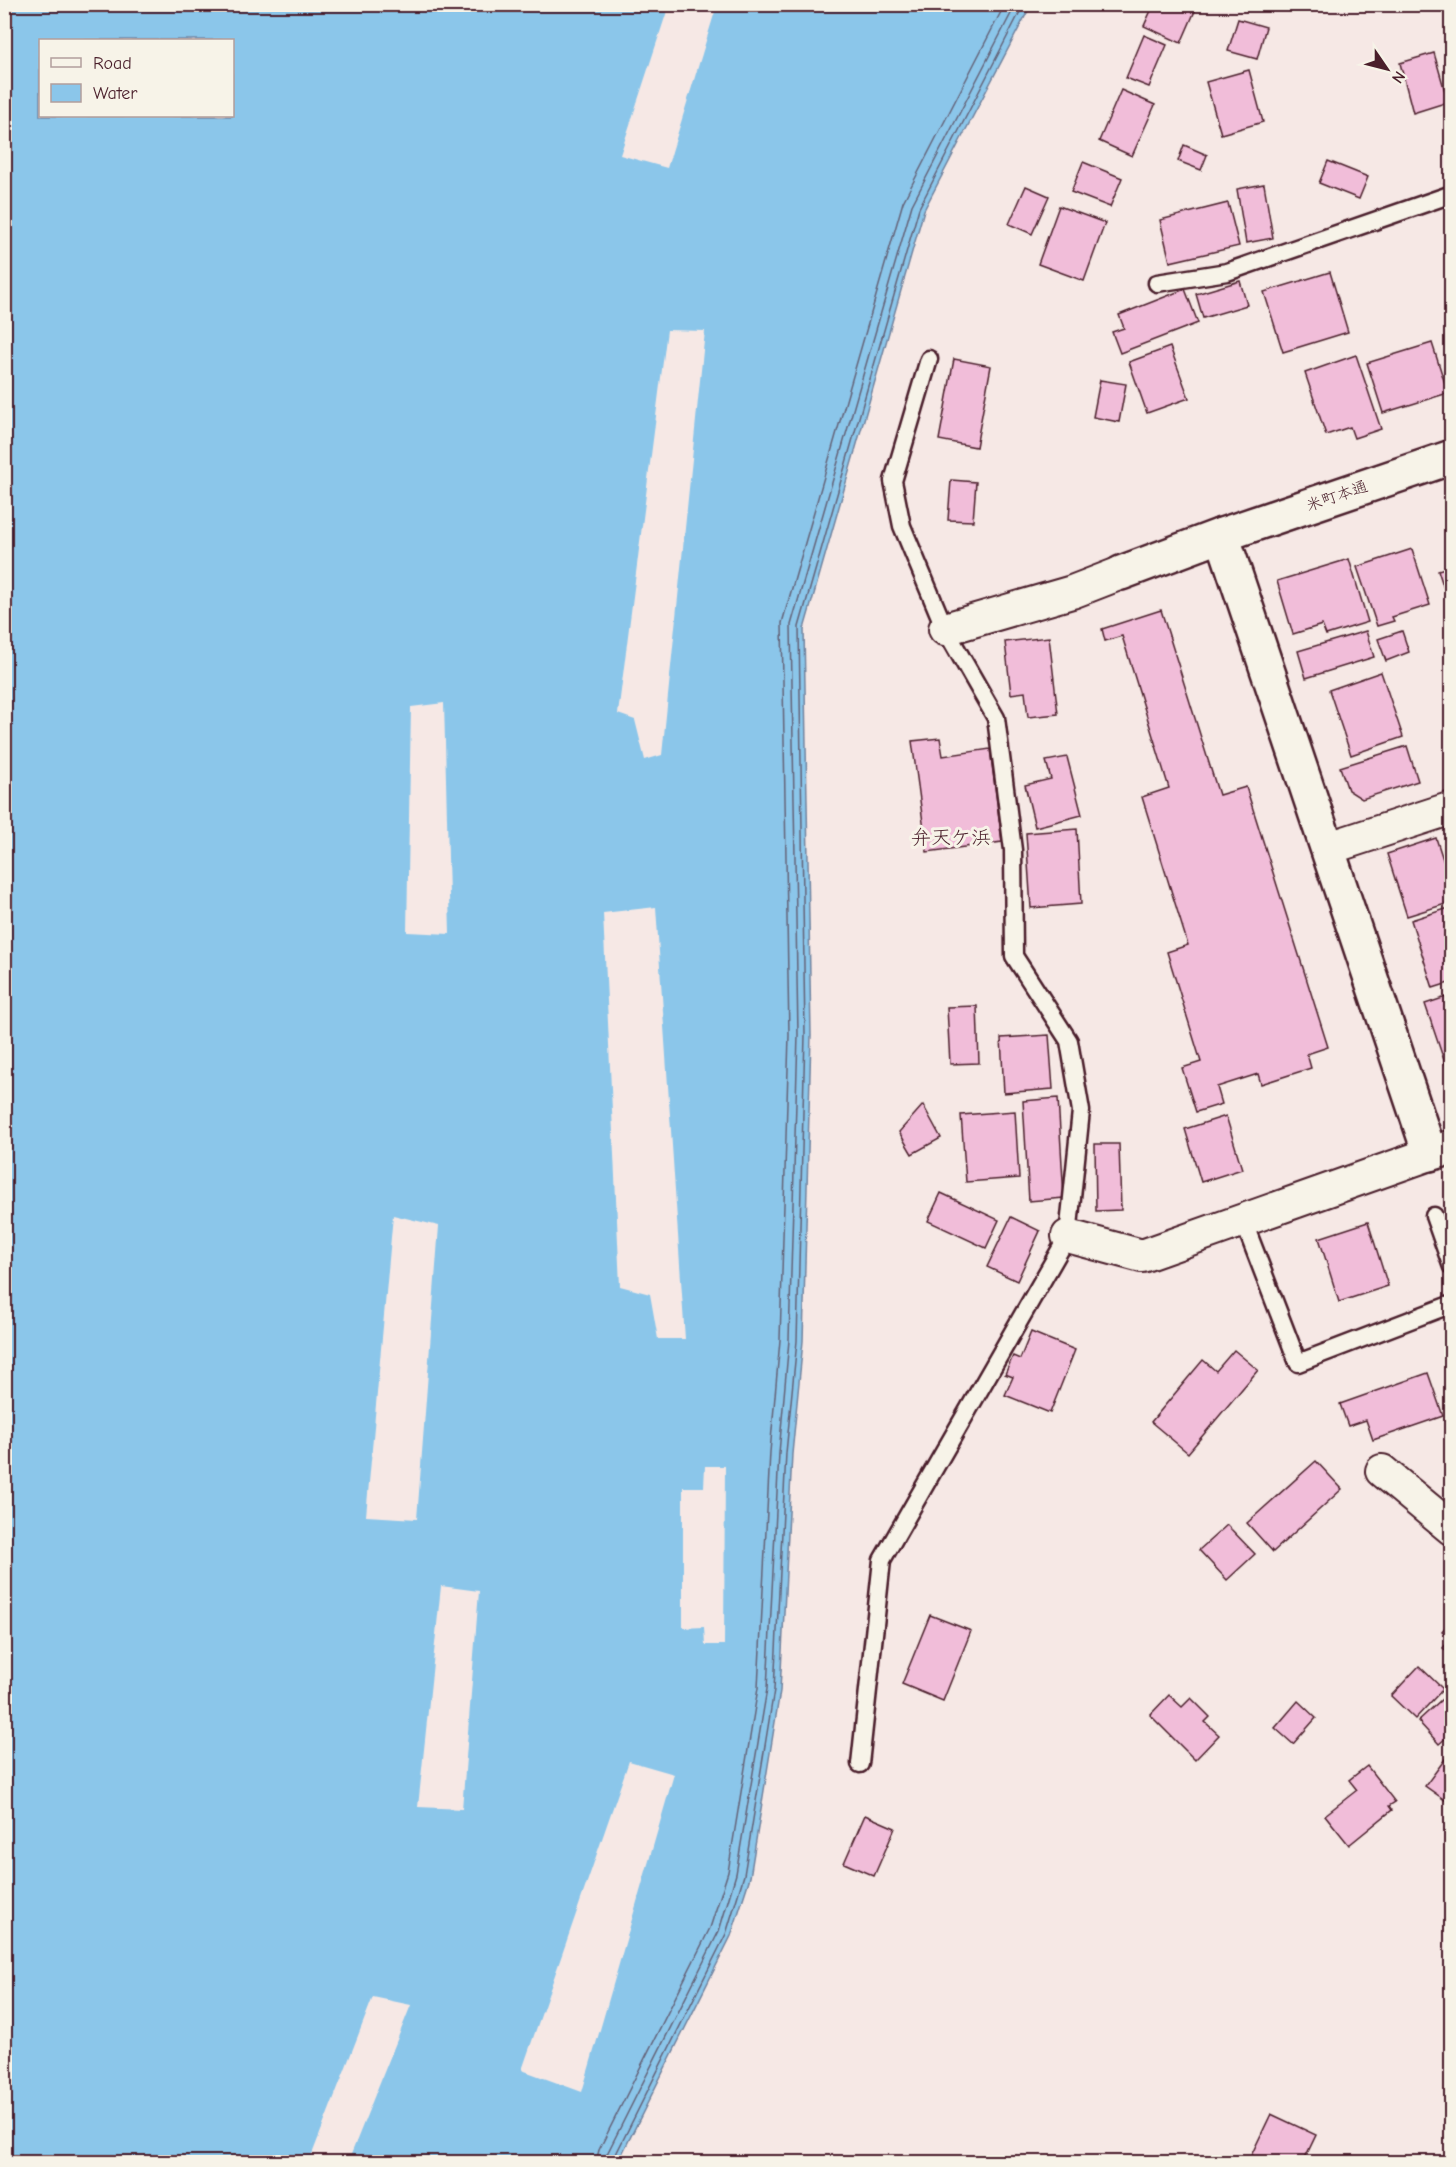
<svg xmlns="http://www.w3.org/2000/svg" width="1456" height="2167" font-family="'Comic Neue','Klee One',sans-serif">
	<style>
		.water { fill: #8bc6ea; stroke: #71839e; stroke-width: 1.5; fill-rule: evenodd }
		.pier { fill: #f6e8e5 }
		.lines { fill: none; stroke-linecap: round; stroke-linejoin: round }
		.shore { stroke: #646277; stroke-width: 1.5 }
		.building { fill: #f1bdd9; stroke: #4a1f2b; stroke-width: 1.5 }
		.lane-casing { stroke: #4a1f2b; stroke-width: 21 }
		.street-casing { stroke: #4a1f2b; stroke-width: 36 }
		.secondary-casing { stroke: #4a1f2b; stroke-width: 38 }
		.lane { stroke: #f7f3e8; stroke-width: 16 }
		.street { stroke: #f7f3e8; stroke-width: 32 }
		.secondary { stroke: #f7f3e8; stroke-width: 33 }
		.labels { text-anchor: middle; dominant-baseline: central; stroke-width: 6; stroke-linejoin: round; paint-order: stroke }
		.street-label { font-size: 16px; fill: #4a1f2b; stroke: #f7f3e8 }
		.quarter-label { font-size: 20px; fill: #4a1f2b; stroke: #f7f3e8 }
	</style>
	<rect width="100%" height="100%" fill="#f6e8e5"/>
	<filter id="ink" filterUnits="userSpaceOnUse"><feTurbulence type="fractalNoise" baseFrequency=".0167" numOctaves="2"/><feDisplacementMap in="SourceGraphic" scale="12" xChannelSelector="R" yChannelSelector="G"/><feConvolveMatrix kernelMatrix="1 2 1 2 8 2 1 2 1" color-interpolation-filters="sRGB"/></filter>
	<g filter="url(#ink)">
		<!-- water -->
		<path class="water" d="M 5,5 L 1031,5 L 924,210 L 804,629 L 811,1035 L 803,1341 L 792,1454 L 780,1691 L 750,1877 L 731,1936 L 618,2162 L 5,2162 ZM 40,40 L 232,40 L 232,116 L 40,116 Z"/>
		<!-- pier -->
		<g class="pier">
			<polygon points="669,5 717,5 667,168 620,155"/>
			<polygon points="667,330 705,331 662,755 645,760 635,720 618,714"/>
			<polygon points="444,703 450,934 407,932 411,707"/>
			<polygon points="656,907 685,1339 658,1339 650,1294 620,1286 603,913"/>
			<polygon points="393,1215 439,1226 417,1519 366,1516"/>
			<polygon points="705,1466 725,1466 724,1645 705,1645 704,1627 683,1628 683,1487 704,1487"/>
			<polygon points="441,1586 479,1591 462,1809 418,1807"/>
			<polygon points="629,1761 674,1774 582,2092 522,2070"/>
			<polygon points="373,1997 411,2005 348,2162 309,2162"/>
		</g>
		<g class="lines">
			<!-- shore -->
			<g class="shore">
				<polyline points="596,2162 599,2150 710,1928 728,1872 758,1688 770,1452 780,1340 789,1035 782,623 903,202 1005,4"/>
				<polyline points="605,2162 607,2154 719,1931 736,1874 767,1689 779,1453 789,1340 798,1035 791,625 912,205 1016,4"/>
				<polyline points="613,2162 614,2158 726,1934 744,1875 774,1690 786,1453 797,1341 805,1035 799,627 919,208 1024,4"/>
			</g>
		</g>
		<!-- building -->
		<g class="building">
			<polygon points="1154,4 1198,4 1181,43 1144,26"/>
			<polygon points="1238,19 1266,27 1257,59 1228,51"/>
			<polygon points="1144,35 1167,45 1149,87 1126,78"/>
			<polygon points="1434,53 1448,102 1413,113 1400,63"/>
			<polygon points="1249,70 1263,122 1221,134 1206,82"/>
			<polygon points="1121,90 1155,105 1132,156 1099,141"/>
			<polygon points="1184,145 1207,155 1201,170 1178,161"/>
			<polygon points="1328,161 1368,177 1359,199 1319,183"/>
			<polygon points="1083,162 1122,178 1110,207 1071,192"/>
			<polygon points="1264,184 1273,238 1246,243 1237,189"/>
			<polygon points="1026,186 1049,196 1032,234 1009,224"/>
			<polygon points="1228,203 1239,246 1170,262 1160,220"/>
			<polygon points="1059,206 1105,223 1084,281 1038,264"/>
			<polygon points="1330,272 1348,332 1283,352 1264,292"/>
			<polygon points="1240,281 1247,305 1203,318 1196,294"/>
			<polygon points="1185,289 1198,323 1120,353 1112,332 1124,328 1119,315"/>
			<polygon points="1432,343 1448,393 1383,413 1367,363"/>
			<polygon points="1170,347 1189,398 1147,413 1129,362"/>
			<polygon points="1356,355 1381,429 1354,438 1350,427 1326,435 1305,373"/>
			<polygon points="954,359 991,366 976,447 939,440"/>
			<polygon points="1100,380 1126,384 1119,422 1093,417"/>
			<polygon points="951,480 976,482 973,521 948,520"/>
			<polygon points="1412,549 1430,605 1392,617 1394,621 1377,626 1357,567"/>
			<polygon points="1349,559 1368,622 1326,635 1322,625 1293,634 1277,581"/>
			<polygon points="1452,566 1452,607 1450,607 1438,570"/>
			<polygon points="1161,610 1219,795 1246,787 1328,1047 1307,1054 1311,1068 1261,1084 1258,1074 1217,1087 1222,1104 1196,1112 1182,1068 1201,1062 1167,952 1188,945 1142,797 1169,788 1122,636 1105,641 1102,629"/>
			<polygon points="1366,631 1374,657 1306,678 1298,651"/>
			<polygon points="1402,631 1409,652 1386,661 1378,639"/>
			<polygon points="1049,637 1058,714 1028,717 1025,692 1011,694 1005,642"/>
			<polygon points="1381,672 1403,737 1351,755 1329,690"/>
			<polygon points="940,738 943,756 990,749 1002,842 927,852 912,741"/>
			<polygon points="1407,746 1418,781 1362,799 1348,790 1340,767"/>
			<polygon points="1067,757 1082,815 1035,827 1025,785 1051,779 1046,761"/>
			<polygon points="1077,829 1081,904 1031,908 1026,833"/>
			<polygon points="1436,838 1452,887 1452,902 1407,916 1387,854"/>
			<polygon points="1452,907 1452,982 1433,988 1411,920"/>
			<polygon points="1452,995 1452,1084 1425,1004"/>
			<polygon points="977,1006 979,1063 950,1064 947,1007"/>
			<polygon points="1049,1035 1053,1089 1004,1093 1001,1038"/>
			<polygon points="1058,1098 1064,1198 1029,1201 1023,1101"/>
			<polygon points="923,1105 941,1138 912,1154 899,1132"/>
			<polygon points="1015,1111 1019,1178 966,1182 961,1115"/>
			<polygon points="1226,1116 1242,1169 1201,1182 1185,1129"/>
			<polygon points="1095,1144 1119,1144 1121,1210 1096,1211"/>
			<polygon points="941,1193 999,1220 986,1248 928,1221"/>
			<polygon points="1011,1217 1040,1231 1017,1281 987,1267"/>
			<polygon points="1368,1222 1388,1286 1339,1302 1319,1238"/>
			<polygon points="1031,1332 1075,1350 1050,1413 1005,1395 1013,1377 1005,1374 1013,1356 1020,1359"/>
			<polygon points="1234,1350 1258,1370 1188,1453 1151,1422 1203,1360 1216,1371"/>
			<polygon points="1428,1373 1443,1416 1373,1440 1366,1420 1348,1426 1340,1404"/>
			<polygon points="1316,1461 1342,1489 1273,1552 1247,1523"/>
			<polygon points="1227,1525 1255,1554 1227,1580 1199,1550"/>
			<polygon points="930,1615 971,1631 943,1701 902,1684"/>
			<polygon points="1452,1620 1452,1656 1443,1648 1451,1639 1442,1631"/>
			<polygon points="1419,1666 1443,1689 1415,1719 1391,1696"/>
			<polygon points="1452,1690 1452,1733 1439,1744 1418,1721"/>
			<polygon points="1169,1695 1182,1707 1191,1698 1210,1717 1205,1722 1219,1735 1195,1760 1150,1715"/>
			<polygon points="1298,1701 1316,1718 1293,1744 1275,1728"/>
			<polygon points="1451,1751 1452,1752 1452,1805 1425,1786"/>
			<polygon points="1367,1766 1395,1802 1389,1806 1392,1810 1349,1845 1325,1815 1357,1790 1349,1780"/>
			<polygon points="865,1815 895,1828 874,1876 844,1863"/>
			<polygon points="1271,2114 1316,2135 1303,2162 1248,2162"/>
		</g>
		<g class="lines">
			<defs>
				<g id="lane">
					<polyline points="1157,283 1227,272 1452,194"/>
					<polyline points="1434,1216 1452,1267"/>
					<polyline points="1243,1220 1298,1363 1452,1304"/>
					<polyline points="860,1764 882,1560 1068,1236 1081,1111 1069,1041 1014,956 1013,850 996,718 945,629 902,526 893,481 929,359"/>
				</g>
				<g id="street">
					<polyline points="945,629 1072,592 1121,573"/>
					<polyline points="1329,848 1452,808"/>
					<polyline points="1068,1236 1142,1256 1430,1154"/>
					<polyline points="1382,1471 1452,1529"/>
				</g>
				<g id="secondary">
					<polyline points="1222,535 1430,1154 1452,1147"/>
					<polyline points="1121,573 1222,535 1452,457"/>
				</g>
			</defs>
			<!-- lane casing -->
			<use href="#lane" class="lane-casing"/>
			<!-- street casing -->
			<use href="#street" class="street-casing"/>
			<!-- secondary casing -->
			<use href="#secondary" class="secondary-casing"/>
			<!-- lane -->
			<use href="#lane" class="lane"/>
			<!-- street -->
			<use href="#street" class="street"/>
			<!-- secondary -->
			<use href="#secondary" class="secondary"/>
		</g>
	</g>
	<g class="labels">
		<!-- street labels -->
		<g class="street-label">
			<text transform="translate(1337 496) rotate(-19)">米町本通</text>
		</g>
		<!-- quarter labels -->
		<g class="quarter-label">
			<text x="951" y="837">弁天ケ浜</text>
		</g>
	</g>
	<!-- margin -->
	<rect width="1456" height="2167" fill="none" stroke="#f7f3e8" stroke-width="24"/>
	<rect x="12" y="12" width="1432" height="2143" fill="none" stroke="#4a1f2b" stroke-width="2" filter="url(#ink)"/>
	<!-- legend -->
	<rect x="39" y="39" width="195" height="78" fill="#f7f3e8" stroke="#b29e9c" stroke-width="1.5"/>
	<rect x="51" y="58" width="30" height="9" fill="#f7f3e8" stroke="#b29e9c" stroke-width="1.5"/>
	<text x="93" y="69" font-size="18" fill="#4a1f2b">Road</text>
	<rect x="51" y="84" width="30" height="18" fill="#8bc6ea" stroke="#b29e9c" stroke-width="1.5"/>
	<text x="93" y="99" font-size="18" fill="#4a1f2b">Water</text>
	<!-- north arrow -->
	<g transform="translate(1387 69) rotate(125)" stroke="#f7f3e8" stroke-width="4.5" paint-order="stroke">
	<path d="M0-4.5L10 22L0 15L-10 22Z" fill="#4a1f2b"/>
	<text y="-9" font-size="16" font-weight="bold" text-anchor="middle" fill="#4a1f2b">N</text>
	</g>
</svg>
